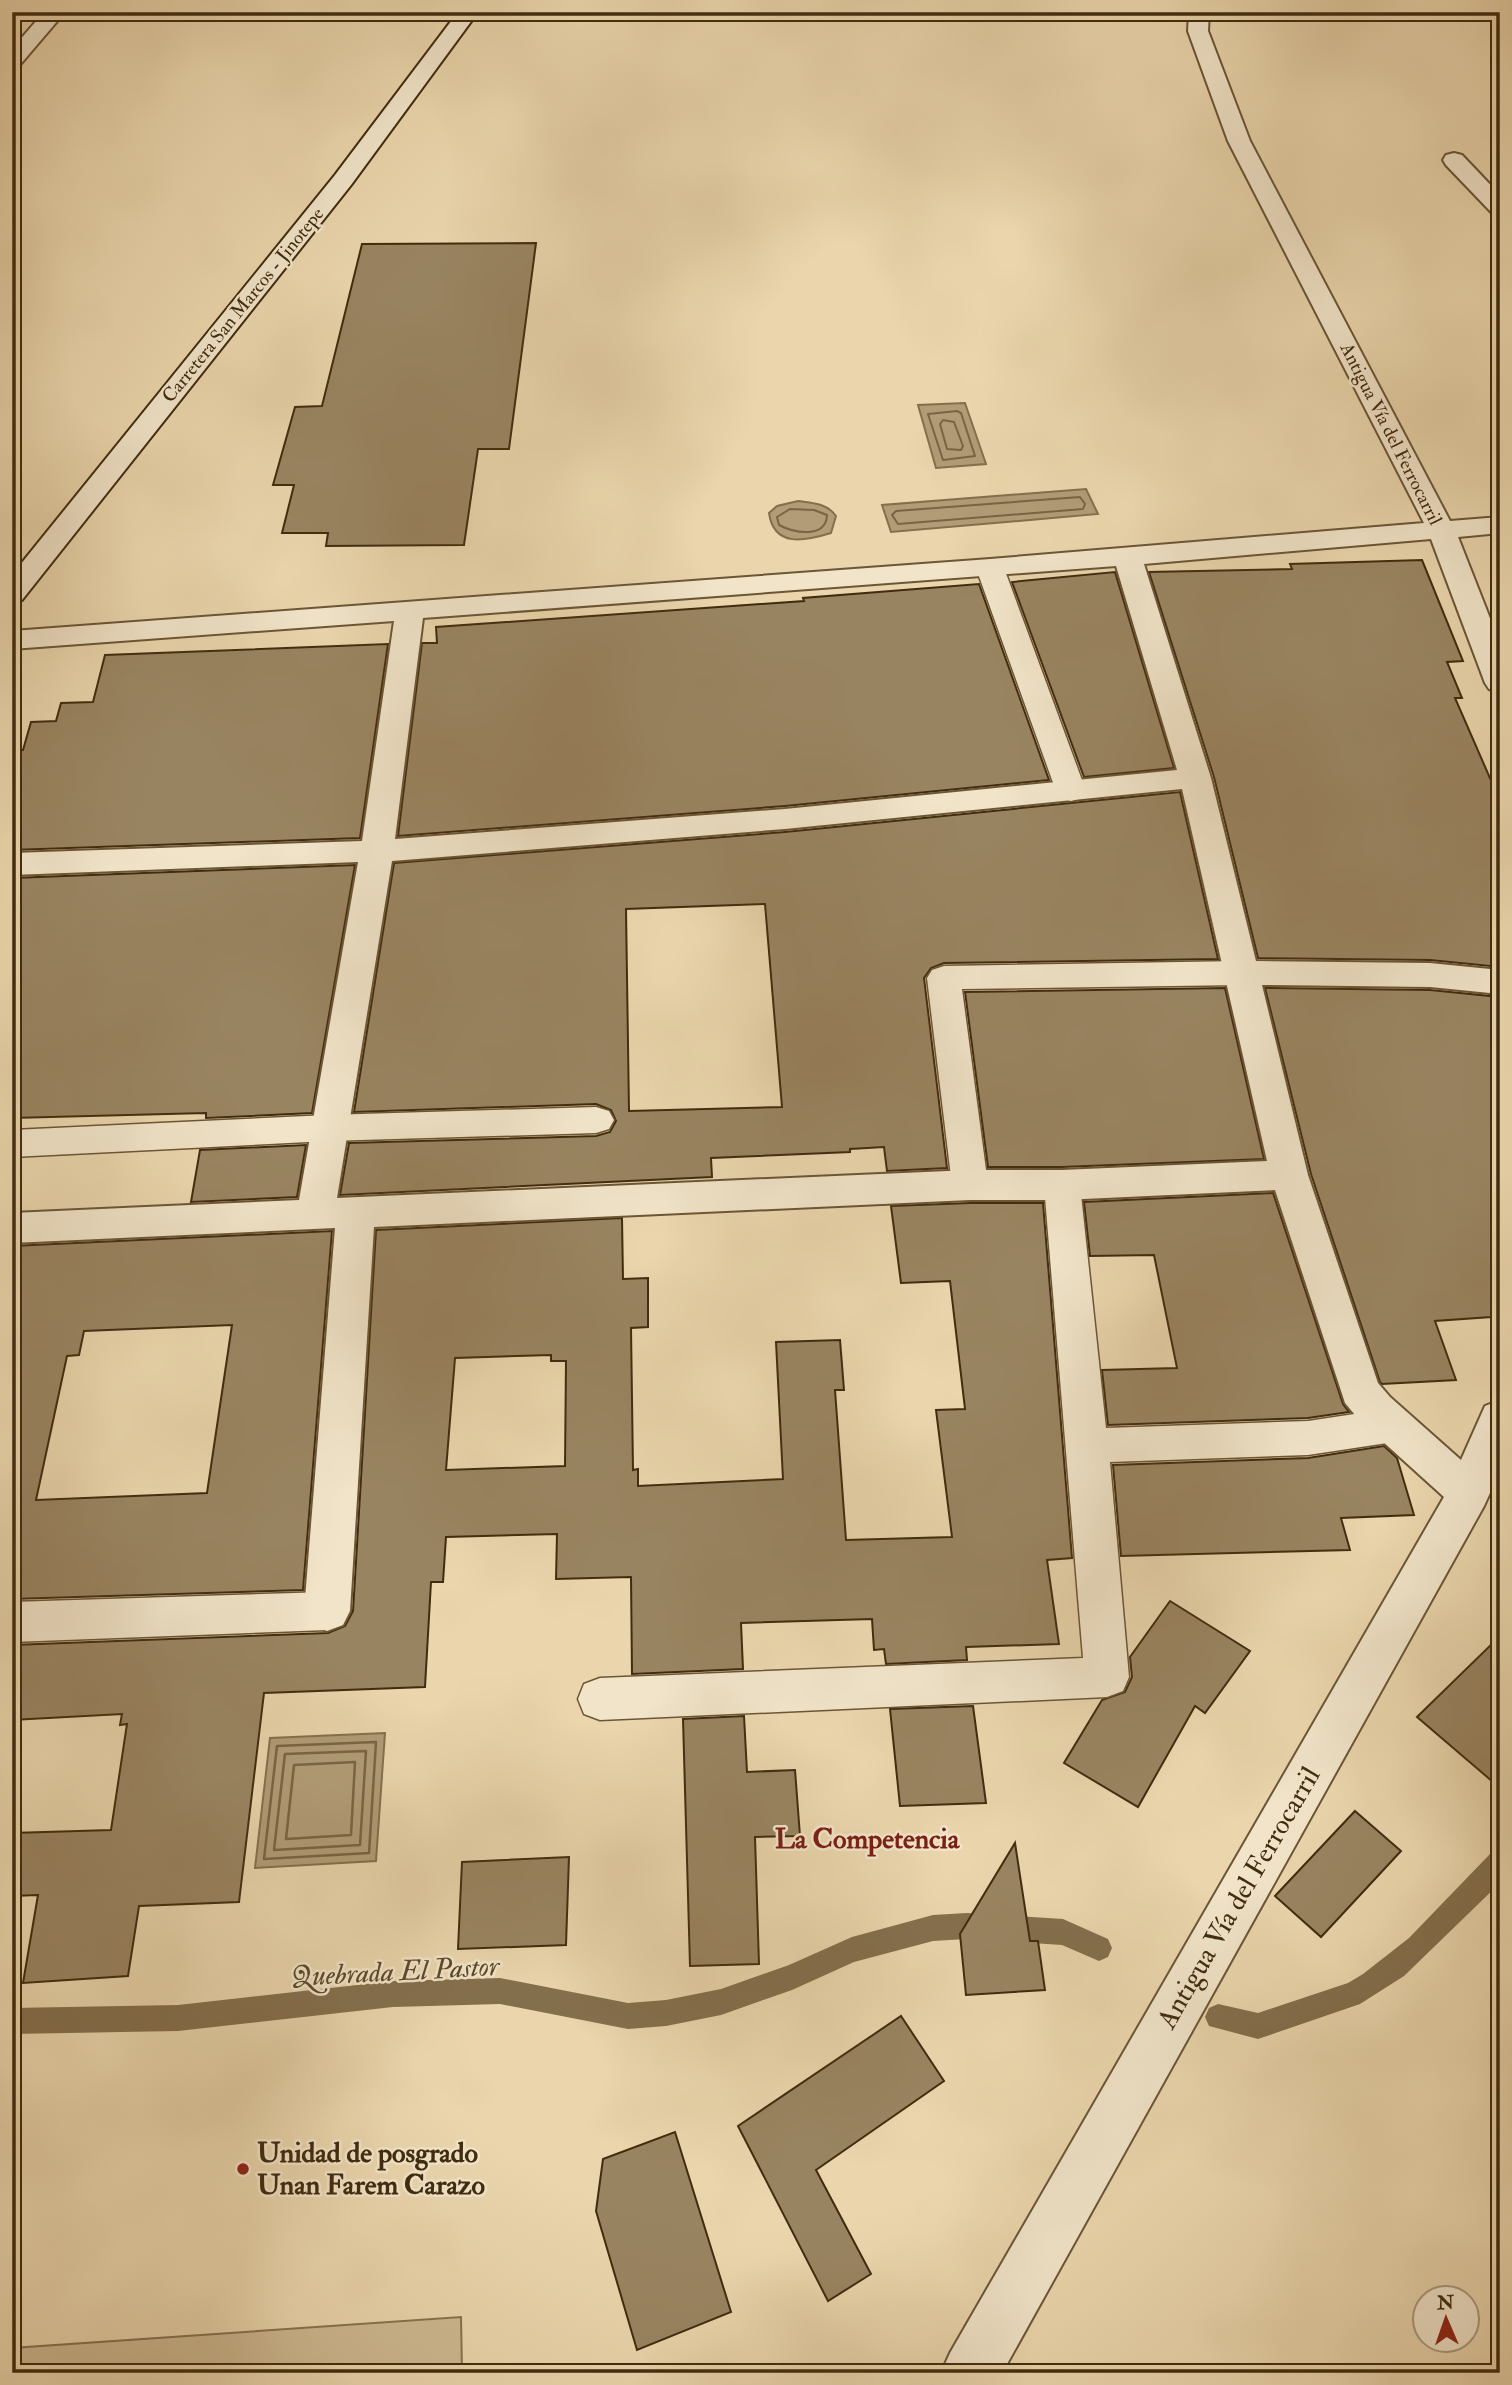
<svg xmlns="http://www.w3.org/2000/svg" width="1512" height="2385" font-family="'IM FELL Double Pica',serif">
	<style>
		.green { fill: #cdb891; stroke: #877250; stroke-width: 2 }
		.water { fill: #b19c77; stroke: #846f4d; stroke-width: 2 }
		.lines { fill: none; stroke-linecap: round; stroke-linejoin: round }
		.shore-far1 { stroke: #796443; stroke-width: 2 }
		.shore { stroke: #796443; stroke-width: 2.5 }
		.stream { fill: #846f4d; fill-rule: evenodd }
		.building { fill: #998461; stroke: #412c0f; stroke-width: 2; fill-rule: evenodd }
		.service-casing { stroke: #6b5636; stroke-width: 3 }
		.minor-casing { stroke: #6b5636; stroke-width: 4 }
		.secondary-casing { stroke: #412c0f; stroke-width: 4 }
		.service { fill: #f1e4c9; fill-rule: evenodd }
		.minor { fill: #f1e4c9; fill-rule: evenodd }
		.secondary { fill: #f1e4c9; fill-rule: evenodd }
		.poi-dot { fill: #8f2418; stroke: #f1e4c9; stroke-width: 2.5 }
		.labels { text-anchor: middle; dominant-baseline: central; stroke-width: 5; stroke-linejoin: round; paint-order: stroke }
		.far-street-label { font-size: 19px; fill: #412c0f; stroke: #f1e4c9 }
		.near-neighbourhood-label { font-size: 28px; font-weight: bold; fill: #7a1f14; stroke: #f1e4c9 }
		.near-street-label { font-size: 28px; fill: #412c0f; stroke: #f1e4c9 }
		.near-water-label { font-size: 28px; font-style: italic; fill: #5d4829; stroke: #f1e4c9 }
		.near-poi-label { font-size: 28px; font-weight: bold; fill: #412c0f; stroke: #f1e4c9; text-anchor: start }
	</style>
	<rect width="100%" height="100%" fill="#ead5ac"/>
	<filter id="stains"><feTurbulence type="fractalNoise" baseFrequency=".00286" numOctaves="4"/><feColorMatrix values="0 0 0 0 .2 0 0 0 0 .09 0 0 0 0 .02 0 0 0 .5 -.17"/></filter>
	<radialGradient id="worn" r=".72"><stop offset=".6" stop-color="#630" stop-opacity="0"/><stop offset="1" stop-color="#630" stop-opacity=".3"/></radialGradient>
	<!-- green -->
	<polygon class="green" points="461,2317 462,2373 12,2373 12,2348"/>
	<!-- water -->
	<g class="water">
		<polygon points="965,403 986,464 936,468 918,405"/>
		<polygon points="1086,489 1098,514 891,532 882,505"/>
		<path d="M 798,501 C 812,503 827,503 836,516 L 831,533 C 805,541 774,548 769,513 L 777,506 Z"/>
		<polygon points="385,1733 376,1861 255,1868 270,1738"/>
	</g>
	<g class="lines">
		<!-- shore-far1 -->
		<g class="shore-far1">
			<polygon points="957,411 961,413 975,456 943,460 928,414"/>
			<polygon points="943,420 954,422 963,446 961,450 947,449 940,424"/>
			<polygon points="1080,497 1085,504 1083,509 898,524 892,515 896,511"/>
			<path d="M 790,509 L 814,510 L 827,515 C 826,539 794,533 779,525 L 777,517 Z"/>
		</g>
		<!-- shore -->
		<g class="shore">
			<polygon points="376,1742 369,1853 264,1859 277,1746"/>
			<polygon points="366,1751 360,1845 274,1850 285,1754"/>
			<polygon points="355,1762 351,1835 286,1839 294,1765"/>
		</g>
		<!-- stream -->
		<g class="stream">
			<polygon points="1500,1850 1500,1883 1404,1976 1360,2004 1258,2039 1209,2026 1205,2017 1209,2008 1218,2004 1258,2013 1348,1983 1363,1974 1409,1938 1491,1853"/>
			<polygon points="967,1913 1063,1919 1108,1939 1112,1948 1108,1957 1099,1961 1062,1945 967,1939 933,1941 854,1962 792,1990 721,2015 666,2026 628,2029 500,2004 393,2007 178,2031 12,2034 12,2008 178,2005 393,1981 500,1978 628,2003 666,2000 721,1989 789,1965 852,1937 933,1915"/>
		</g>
	</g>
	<!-- building -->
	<g class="building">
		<polygon points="536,243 509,449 478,449 464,545 326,546 328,533 282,533 294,485 273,485 295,407 322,406 362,244"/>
		<polygon points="1422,560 1463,661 1447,662 1462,698 1455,698 1500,801 1500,967 1430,960 1258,958 1214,777 1149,572 1292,569 1290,564"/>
		<polygon points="1115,572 1174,768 1084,777 1012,582"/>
		<polygon points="979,584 1049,780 785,806 398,836 422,643 437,643 436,627 804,601 803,598"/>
		<polygon points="388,644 360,838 12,850 12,750 23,750 31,722 56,721 61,703 93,702 105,655"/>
		<path d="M 1180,792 L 1218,959 L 944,963 L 931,968 L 924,978 L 947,1168 L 887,1171 L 884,1147 L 850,1149 L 850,1152 L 711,1158 L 712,1177 L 340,1195 L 349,1143 L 596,1136 L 610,1132 L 616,1121 L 611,1110 L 596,1104 L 354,1112 L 394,863 L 785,832 ZM 765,904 L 782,1107 L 629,1111 L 626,909 Z"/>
		<polygon points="355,865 312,1113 206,1118 206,1113 12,1118 12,878"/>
		<polygon points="1225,988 1264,1159 1062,1167 988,1167 965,992"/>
		<polygon points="1265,988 1430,990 1500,997 1500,1228 1491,1317 1435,1321 1456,1380 1382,1384 1380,1382 1311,1174"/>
		<polygon points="306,1145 297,1197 191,1202 200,1150"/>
		<polygon points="1273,1193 1343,1404 1349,1412 1308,1418 1108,1425 1102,1370 1177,1368 1154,1255 1090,1256 1084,1202"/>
		<path d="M 970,1203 L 1043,1203 L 1072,1558 L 1047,1560 L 1059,1644 L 966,1647 L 967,1660 L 886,1664 L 884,1649 L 874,1650 L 872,1619 L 741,1623 L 743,1669 L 632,1674 L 631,1577 L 556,1579 L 557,1534 L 446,1537 L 443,1582 L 431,1582 L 425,1687 L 264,1693 L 239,1902 L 139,1906 L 128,1976 L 23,1983 L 38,1895 L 12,1896 L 12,1833 L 111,1830 L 127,1724 L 120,1725 L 122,1714 L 12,1720 L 12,1645 L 328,1633 L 345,1626 L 353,1611 L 376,1230 L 622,1218 L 623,1279 L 648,1278 L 648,1327 L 631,1328 L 633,1470 L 638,1469 L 638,1486 L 783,1479 L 776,1342 L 840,1340 L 844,1390 L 835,1390 L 846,1540 L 952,1537 L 936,1410 L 965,1409 L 950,1281 L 901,1283 L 891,1206 ZM 551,1355 L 551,1361 L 566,1361 L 565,1466 L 446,1470 L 455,1358 Z"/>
		<path d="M 332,1231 L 303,1590 L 12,1599 L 12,1246 ZM 232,1325 L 207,1493 L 36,1500 L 67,1356 L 79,1355 L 84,1331 Z"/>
		<polygon points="1384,1446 1397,1458 1414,1515 1341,1518 1350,1550 1121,1556 1113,1465 1308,1458"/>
		<polygon points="1170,1601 1250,1651 1205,1713 1195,1706 1138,1807 1064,1763 1102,1700 1125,1692 1132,1677 1130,1657"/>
		<polygon points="1500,1636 1500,1788 1417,1717"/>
		<polygon points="973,1706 986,1803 900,1806 890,1709"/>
		<polygon points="744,1716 747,1772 795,1770 800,1836 755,1837 759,1964 690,1966 683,1719"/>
		<polygon points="1355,1811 1401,1851 1321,1937 1275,1896"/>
		<polygon points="1015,1843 1030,1941 1038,1941 1045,1990 966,1995 960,1934"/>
		<polygon points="569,1857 566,1945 458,1949 462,1862"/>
		<polygon points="901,2016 944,2081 816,2170 871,2274 828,2301 738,2126"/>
		<polygon points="675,2132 731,2312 637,2350 596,2211 603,2159"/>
	</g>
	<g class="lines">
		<defs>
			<g id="service">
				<polygon points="990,560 1000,562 1004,568 1086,791 1082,798 1071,801 1060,798 1056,791 976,568 980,562"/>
				<polygon points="1241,961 1253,965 1258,973 1253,981 1241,985 962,989 988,1185 983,1195 970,1199 957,1195 952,1185 927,978 932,970 944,966"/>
				<polygon points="596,1107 609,1111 614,1120 609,1129 596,1133 328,1141 12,1157 12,1130 328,1115"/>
				<polygon points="1062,1171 1075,1175 1080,1185 1106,1428 1308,1421 1394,1408 1408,1413 1414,1425 1408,1437 1394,1442 1308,1455 1110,1462 1129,1677 1123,1691 1107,1697 600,1720 584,1714 578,1699 584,1684 600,1678 1083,1658 1044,1185 1049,1175"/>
				<polygon points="327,1592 342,1597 349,1611 342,1625 327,1630 12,1642 12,1602"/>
			</g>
			<g id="minor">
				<polygon points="44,12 65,12 19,66 12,68 12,49"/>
				<path d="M 1189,12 L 1209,12 L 1208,31 L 1250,141 L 1450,521 L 1500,517 L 1500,533 L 1458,537 L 1500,644 L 1500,692 L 1489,689 L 1485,683 L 1431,539 L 1144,564 L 1211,778 L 1256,961 L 1430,963 L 1500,970 L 1500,994 L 1430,987 L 1262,985 L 1308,1175 L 1378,1383 L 1390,1397 L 1461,1460 L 1485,1406 L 1500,1400 L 1500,1471 L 1484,1506 L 1002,2373 L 941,2373 L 950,2353 L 1444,1497 L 1360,1421 L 1345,1403 L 1275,1190 L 1062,1200 L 970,1200 L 374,1227 L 350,1611 L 343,1625 L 327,1631 L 311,1625 L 304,1611 L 335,1228 L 12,1243 L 12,1213 L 299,1200 L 358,862 L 12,875 L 12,853 L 362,841 L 394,621 L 12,649 L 12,631 L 990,559 L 1424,523 L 1228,141 L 1188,31 ZM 1116,566 L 1177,770 L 785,809 L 395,839 L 423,618 ZM 1182,789 L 1267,1161 L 1062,1170 L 970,1170 L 337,1198 L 392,861 L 785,829 Z"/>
				<polygon points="1454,153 1462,155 1500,195 1500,215 1492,213 1446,165 1443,160 1446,155"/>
			</g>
			<polygon id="secondary" points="458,12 478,12 351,185 22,600 12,603 12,575 335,175"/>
		</defs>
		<!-- service casing -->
		<use href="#service" class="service-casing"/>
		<!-- minor casing -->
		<use href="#minor" class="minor-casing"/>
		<!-- secondary casing -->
		<use href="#secondary" class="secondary-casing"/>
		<!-- service -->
		<use href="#service" class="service"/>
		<!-- minor -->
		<use href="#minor" class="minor"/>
		<!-- secondary -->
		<use href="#secondary" class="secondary"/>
	</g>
	<!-- markers -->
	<circle class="poi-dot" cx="243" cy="2169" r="7"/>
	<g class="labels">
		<!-- far-street labels -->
		<g class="far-street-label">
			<text transform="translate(243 305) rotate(-51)">Carretera San Marcos - Jinotepe</text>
			<text transform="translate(1391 434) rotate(63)">Antigua Vía del Ferrocarril</text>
		</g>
		<!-- near-neighbourhood labels -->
		<g class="near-neighbourhood-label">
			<text x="867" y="1839">La Competencia</text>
		</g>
		<!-- near-street labels -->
		<g class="near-street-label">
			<text transform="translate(1239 1898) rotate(-60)">Antigua Vía del Ferrocarril</text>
		</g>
		<!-- near-water labels -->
		<g class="near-water-label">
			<text transform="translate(395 1972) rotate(-3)">Quebrada El Pastor</text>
		</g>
		<!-- near-poi labels -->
		<g class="near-poi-label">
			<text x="257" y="2153">Unidad de posgrado<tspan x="257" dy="32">Unan Farem Carazo</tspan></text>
		</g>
	</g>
	<!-- margin -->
	<rect width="1512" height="2385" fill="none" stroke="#ead5ac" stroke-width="42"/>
	<rect x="14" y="14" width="1484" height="2357" fill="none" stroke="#412c0f" stroke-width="3.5"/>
	<rect x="21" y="21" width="1470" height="2343" fill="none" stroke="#412c0f" stroke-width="2"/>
	<!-- north arrow -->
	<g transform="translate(1446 2319) rotate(358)"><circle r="33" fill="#f1e4c9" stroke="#ab9a7f" stroke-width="2"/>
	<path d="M0-5L12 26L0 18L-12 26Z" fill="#8f2418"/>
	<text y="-10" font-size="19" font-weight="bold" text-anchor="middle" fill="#412c0f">N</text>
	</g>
	<rect width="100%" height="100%" filter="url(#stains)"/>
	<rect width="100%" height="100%" fill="url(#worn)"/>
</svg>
